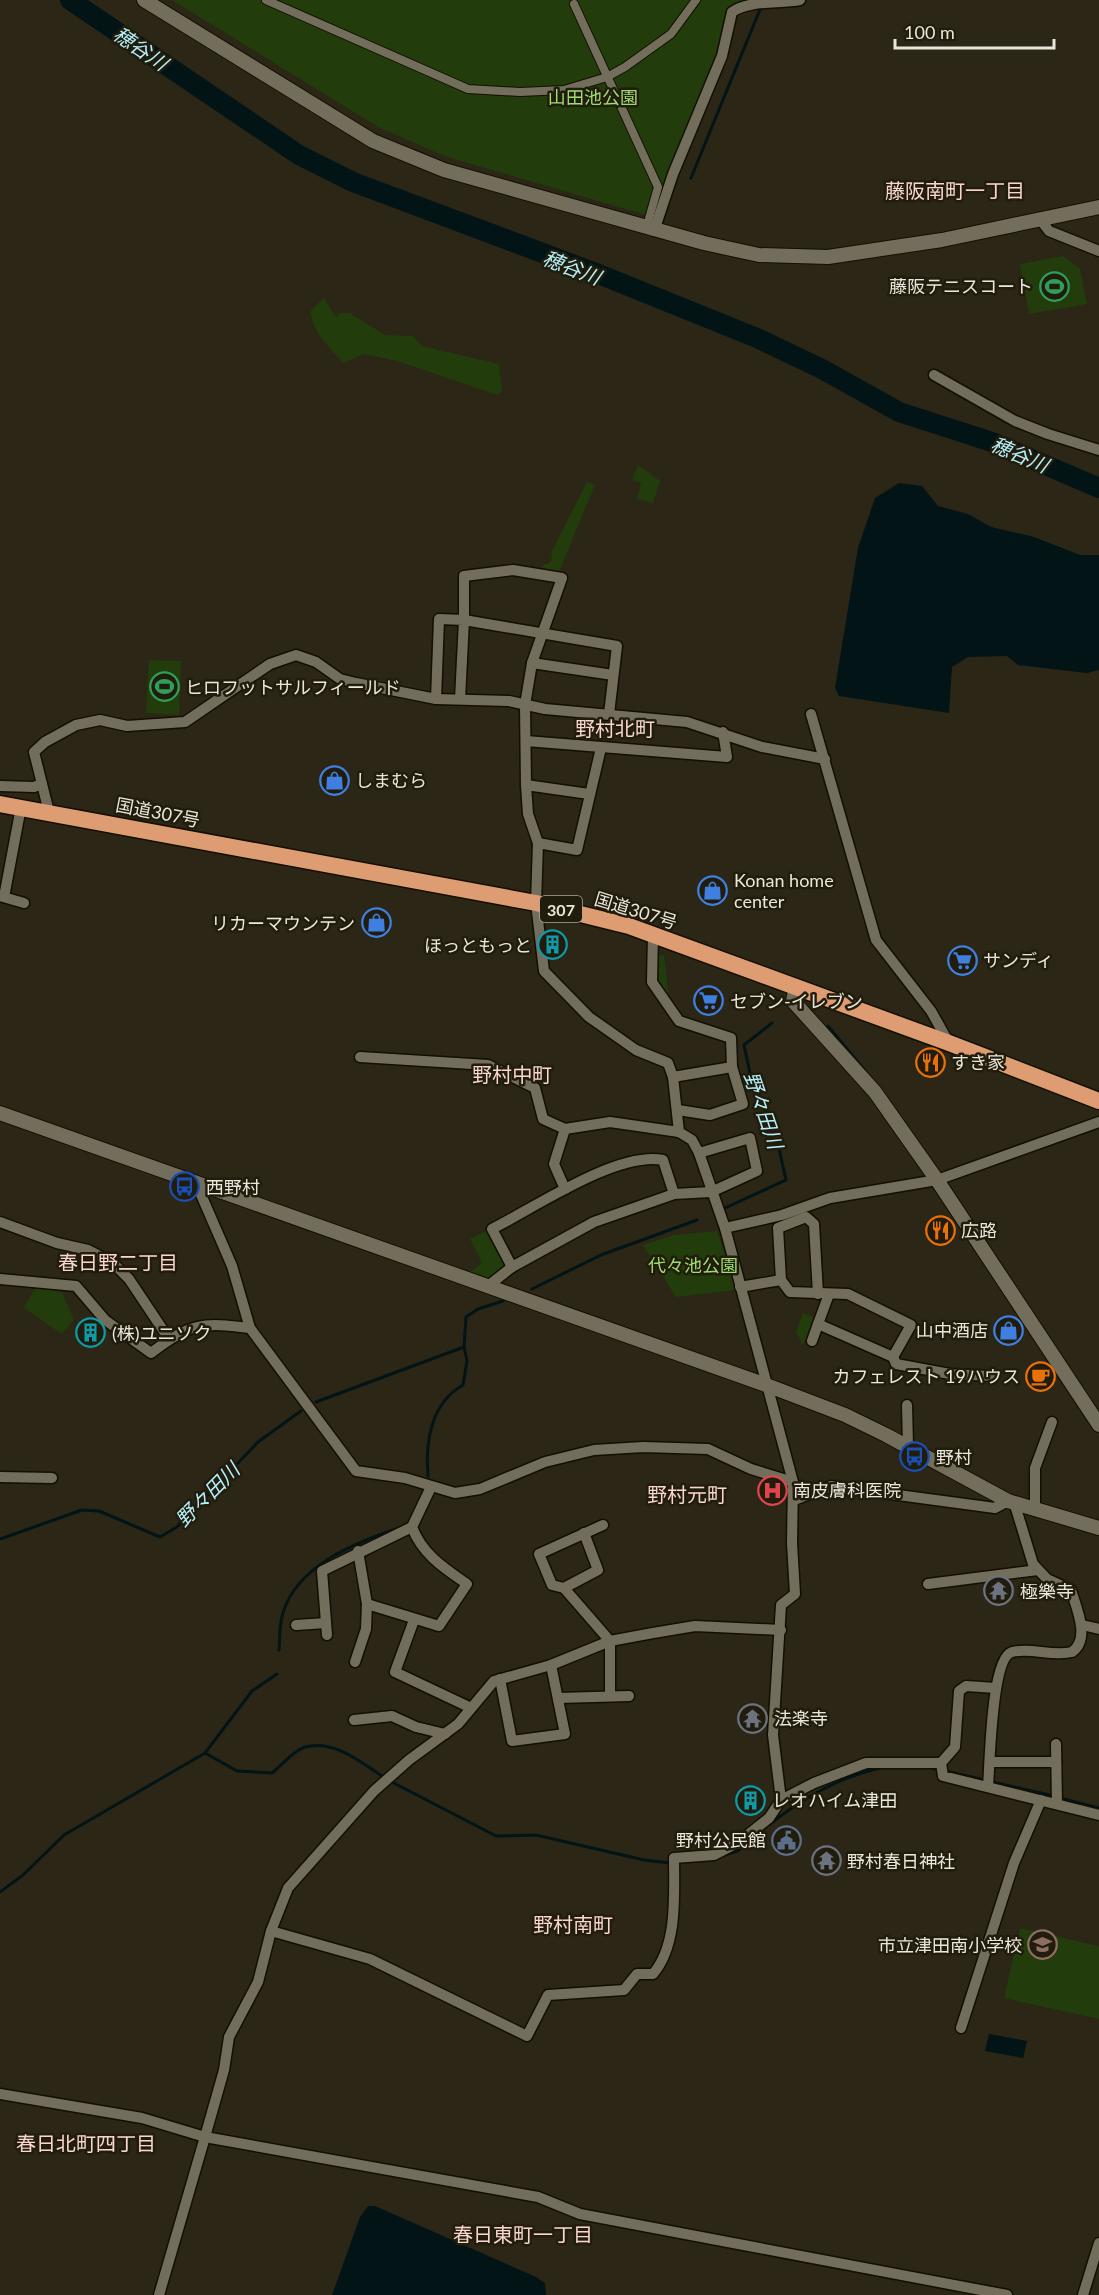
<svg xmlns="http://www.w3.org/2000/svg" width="1099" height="2295" font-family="Lato,'Noto Sans JP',sans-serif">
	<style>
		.green { fill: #223c0c }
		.water { fill: #031417 }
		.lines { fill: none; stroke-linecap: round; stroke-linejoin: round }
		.stream { stroke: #031417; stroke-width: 3 }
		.river { stroke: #031417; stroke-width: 20 }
		.pedestrian-casing { stroke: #130f02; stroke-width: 10 }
		.minor-casing { stroke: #130f02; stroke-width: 13 }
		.tertiary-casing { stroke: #130f02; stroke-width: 16 }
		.trunk-casing { stroke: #130f02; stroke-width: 19 }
		.pedestrian { stroke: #736e5b; stroke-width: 8 }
		.minor { stroke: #736e5b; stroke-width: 10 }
		.tertiary { stroke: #736e5b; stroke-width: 14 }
		.trunk { stroke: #de9c72; stroke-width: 16 }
		.labels { text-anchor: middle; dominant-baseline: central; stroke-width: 5; stroke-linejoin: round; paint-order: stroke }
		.shield { fill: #211c0c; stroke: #ada99d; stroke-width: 1.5 }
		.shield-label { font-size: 16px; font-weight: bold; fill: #e9e6db }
		.park-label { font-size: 18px; fill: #9ddd6f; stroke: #211c0c }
		.poi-label { font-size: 18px; fill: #e9e6db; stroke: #211c0c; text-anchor: start }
		.street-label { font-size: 18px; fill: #e9e6db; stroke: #211c0c }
		.water-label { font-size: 20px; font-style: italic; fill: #b3f0fb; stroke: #211c0c }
		.neighbourhood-label { font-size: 20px; fill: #f8d6cd; stroke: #211c0c }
	</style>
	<rect width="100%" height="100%" fill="#2b2616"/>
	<!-- green -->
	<g class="green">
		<polygon points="172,0 742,0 669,173 653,217 447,157 378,127"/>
		<polygon points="1063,256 1080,269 1087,304 1029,314 1020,264"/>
		<path d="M 324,298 L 336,317 L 340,313 L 350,313 L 385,335 L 413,336 L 422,346 L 499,364 L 502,392 L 497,395 L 397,361 L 364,354 L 343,363 C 332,350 309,329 311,310 Z"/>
		<polygon points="638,465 660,481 653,503 637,499 641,483 632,480"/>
		<polygon points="587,482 595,485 558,574 541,570 543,565 551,562 552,551"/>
		<polygon points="149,660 181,661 179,715 146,713"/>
		<polygon points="664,955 669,998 659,984 656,956"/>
		<polygon points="488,1230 505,1265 488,1282 470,1272 482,1263 470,1239"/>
		<polygon points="717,1231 737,1290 676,1297 643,1245 674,1235"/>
		<polygon points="35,1288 62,1292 74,1320 62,1334 24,1308"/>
		<polygon points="803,1313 814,1317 803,1345 796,1332"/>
		<polygon points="1020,1928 1099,1946 1099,2019 1004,1998"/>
	</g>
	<!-- water -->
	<g class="water">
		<polygon points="899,483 922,486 938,506 968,514 991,527 1034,537 1080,555 1099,555 1099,670 1087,673 1018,665 1007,656 968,657 952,667 949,713 839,696 835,688 858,548 875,498"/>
		<polygon points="989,2034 1027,2041 1023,2058 985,2051"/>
		<polygon points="368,2206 375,2206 536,2277 545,2283 546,2295 332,2295 360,2217"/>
	</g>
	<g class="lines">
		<!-- stream -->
		<g class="stream">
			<polyline points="691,178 761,7"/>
			<polyline points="828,1026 865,1071"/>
			<polyline points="725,1208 786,1180 776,1135 751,1078 744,1045 772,1023"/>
			<polyline points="532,1289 601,1255 697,1220"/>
			<polyline points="316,1402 464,1347"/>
			<path d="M 428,1476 C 425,1442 431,1403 463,1385 L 467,1361 L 464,1347 L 466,1317 L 478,1309 L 503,1301"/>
			<polyline points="0,1539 82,1510 99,1511 160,1537 177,1527 258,1442 301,1411"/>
			<path d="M 279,1650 C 280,1638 279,1624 283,1613 C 297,1565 357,1542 399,1528"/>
			<path d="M 205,1753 L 237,1771 L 272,1773 C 281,1766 294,1750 305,1747 C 334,1739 362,1763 385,1778"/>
			<polyline points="932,1768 1054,1796"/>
			<polyline points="390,1781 496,1836 536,1835 644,1860 670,1863"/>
			<polyline points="1060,1798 1099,1808"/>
			<path d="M 770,1824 C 803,1798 839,1777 880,1768"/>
			<polyline points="721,1856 738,1851 756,1835"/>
			<polyline points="0,1892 23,1875 64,1835 205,1753 252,1691 277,1674"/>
		</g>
		<!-- river -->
		<polyline class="river" points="70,0 299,155 353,182 596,273 757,338 822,369 899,412 992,442 1099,488"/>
		<defs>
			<g id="pedestrian">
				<polyline points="266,0 468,89 520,92 564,90 607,77 625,67 671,34 696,0"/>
				<polyline points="574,4 658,187 648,222"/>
			</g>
			<g id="minor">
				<polyline points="1040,219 1049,231 1099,251"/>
				<path d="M 654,231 L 673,174 L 722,56 L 732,12 C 749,0 778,4 800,0"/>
				<polyline points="934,375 1015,421 1048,434 1099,450"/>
				<polyline points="532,663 613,675"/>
				<polyline points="436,699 439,619 464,620 460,699"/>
				<polyline points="609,714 617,646 464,620 464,576 513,570 562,578 532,663 525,705 526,785 528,814 538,843 536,903 544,971 589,1017 636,1050 668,1063 673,1077 679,1132 692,1140 699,1153 725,1228 793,1482 792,1543 795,1594 781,1605 773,1735 781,1800"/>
				<polyline points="811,714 876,940 931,1011 949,1043"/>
				<polyline points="526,741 727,757 723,732"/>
				<polyline points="526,785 589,794"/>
				<polyline points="0,786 34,787 42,784"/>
				<polyline points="49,812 34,752 45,742 76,725 100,720 127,726 185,722 270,664 296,655 316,662 340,679 356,683 436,699 509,701 545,709 687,722 762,747 825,759"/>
				<polyline points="538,843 577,850 601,748"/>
				<polyline points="0,896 24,903"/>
				<polyline points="4,897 21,807"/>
				<polyline points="653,934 652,982 679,1021 731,1038 732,1067 673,1077"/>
				<polyline points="360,1057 488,1065 535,1088 543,1119 565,1129 610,1122 679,1132"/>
				<polyline points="678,1110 710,1115 743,1104 732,1067"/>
				<polyline points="565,1129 554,1164 565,1189"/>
				<polyline points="196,1183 232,1266 250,1328 356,1471 405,1478 455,1493 480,1489 545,1462 594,1450 643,1447 708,1449 751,1469 793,1482"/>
				<path d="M 674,1194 L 663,1160 C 617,1151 534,1208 492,1229 L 512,1267 L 594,1222 L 674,1194 L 711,1192 L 757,1171 L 750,1138 L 699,1153"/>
				<polyline points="0,1222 57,1243 88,1250 113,1263 129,1279 169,1339"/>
				<polyline points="725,1228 782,1215 830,1198 937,1180 1099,1122"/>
				<path d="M 0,1279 L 76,1286 L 105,1320 L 151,1353 C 190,1323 202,1322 250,1328"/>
				<polyline points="781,1280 778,1228 806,1217 814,1224 818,1294"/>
				<polyline points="488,1286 512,1267"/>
				<polyline points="740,1287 781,1280 790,1292 848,1294 911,1325 893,1357 818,1324 812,1341"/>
				<polyline points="818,1324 829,1294"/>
				<polyline points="893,1357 896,1364 950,1374 991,1376"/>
				<polyline points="907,1405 908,1446"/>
				<polyline points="0,1477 52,1478"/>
				<polyline points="794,1500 831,1486 995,1508 1008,1501"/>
				<polyline points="1035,1511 1035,1468 1052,1422"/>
				<polyline points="603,1525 539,1554 552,1585 564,1588 610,1641 610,1696"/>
				<polyline points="928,1584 1038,1570"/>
				<polyline points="564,1588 598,1570 584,1533"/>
				<path d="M 367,1604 L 439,1626 L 467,1584 C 444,1568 422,1554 412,1527 L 431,1487"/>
				<polyline points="414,1620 395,1672 469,1707"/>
				<polyline points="296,1625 326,1623"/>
				<polyline points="1082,1625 1099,1629"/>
				<polyline points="327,1635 322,1571 412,1527"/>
				<polyline points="355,1662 366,1629 367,1604 358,1551"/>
				<polyline points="500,1679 512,1741 565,1734 551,1665"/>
				<polyline points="558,1698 629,1696"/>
				<polyline points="354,1720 392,1716 416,1727 445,1734"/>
				<polyline points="1056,1744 1057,1804"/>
				<polyline points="990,1762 1056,1762"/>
				<polyline points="941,1763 955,1747 959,1691 966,1686 996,1688"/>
				<path d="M 988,1786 C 990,1764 991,1658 1012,1652 C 1031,1647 1052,1657 1072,1652 C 1091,1639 1076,1607 1071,1590 L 1047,1579 L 1033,1564 L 1014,1502"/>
				<path d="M 271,1931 L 370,1959 L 527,2036 L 548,1995 L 624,1990 L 637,1974 L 653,1974 C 678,1945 674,1894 674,1858 L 714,1855 L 739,1842 L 769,1818 L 781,1800 L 814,1783 L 866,1763 L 941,1763 L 943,1776 L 1099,1815"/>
				<polyline points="961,2028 1014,1863 1041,1800"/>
				<polyline points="0,2094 142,2118 205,2137 538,2197 580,2214 1007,2295"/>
				<polyline points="159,2295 205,2137 224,2070 229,2037 258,1982 271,1931 288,1888 374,1791 409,1760 458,1724 494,1681 551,1665 610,1641 653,1633 695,1626 781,1630"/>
				<polyline points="1083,2295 1099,2243"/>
			</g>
			<g id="tertiary">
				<polyline points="144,0 373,141 444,170 704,243 759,255 828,257 942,240 1099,207"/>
				<polyline points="796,986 793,1001 875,1092 937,1180 1099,1425"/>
				<polyline points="0,1113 769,1386 845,1415 886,1435 1008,1501 1099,1528"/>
			</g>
			<polyline id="trunk" points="0,804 536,903 629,926 949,1043 1099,1101"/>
		</defs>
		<!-- pedestrian casing -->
		<use href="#pedestrian" class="pedestrian-casing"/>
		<!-- minor casing -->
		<use href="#minor" class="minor-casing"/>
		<!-- tertiary casing -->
		<use href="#tertiary" class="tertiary-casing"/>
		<!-- trunk casing -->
		<use href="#trunk" class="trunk-casing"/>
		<!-- pedestrian -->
		<use href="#pedestrian" class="pedestrian"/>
		<!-- minor -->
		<use href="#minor" class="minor"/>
		<!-- tertiary -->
		<use href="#tertiary" class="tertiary"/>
		<!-- trunk -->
		<use href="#trunk" class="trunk"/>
	</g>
	<!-- icons -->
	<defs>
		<symbol id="stadium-ring" viewBox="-11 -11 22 22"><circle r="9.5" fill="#211c0c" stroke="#2e9e5b" stroke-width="1.5"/><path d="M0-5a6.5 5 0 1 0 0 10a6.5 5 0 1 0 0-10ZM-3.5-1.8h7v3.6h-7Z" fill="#2e9e5b"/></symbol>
		<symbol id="shop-ring" viewBox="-11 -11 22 22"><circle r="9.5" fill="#211c0c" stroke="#3f7fe0" stroke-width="1.5"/><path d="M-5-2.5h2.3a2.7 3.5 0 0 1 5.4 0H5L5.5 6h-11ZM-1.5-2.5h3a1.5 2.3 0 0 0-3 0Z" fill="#3f7fe0"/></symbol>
		<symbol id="building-ring" viewBox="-11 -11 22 22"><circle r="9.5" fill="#211c0c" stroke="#0f9aa8" stroke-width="1.5"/><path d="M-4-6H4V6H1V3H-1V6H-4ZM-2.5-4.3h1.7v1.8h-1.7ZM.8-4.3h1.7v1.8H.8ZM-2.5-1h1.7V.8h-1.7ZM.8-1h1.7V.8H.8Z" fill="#0f9aa8"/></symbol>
		<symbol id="supermarket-ring" viewBox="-11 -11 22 22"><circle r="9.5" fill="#211c0c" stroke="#3f7fe0" stroke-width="1.5"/><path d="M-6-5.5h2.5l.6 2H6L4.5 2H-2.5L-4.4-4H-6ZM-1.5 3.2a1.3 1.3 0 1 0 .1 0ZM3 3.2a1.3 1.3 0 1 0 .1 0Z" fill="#3f7fe0"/></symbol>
		<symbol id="restaurant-ring" viewBox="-11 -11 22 22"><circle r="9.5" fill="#211c0c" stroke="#e8710a" stroke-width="1.5"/><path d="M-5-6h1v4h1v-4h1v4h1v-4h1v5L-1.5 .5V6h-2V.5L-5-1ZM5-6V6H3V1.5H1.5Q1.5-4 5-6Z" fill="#e8710a"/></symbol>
		<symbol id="bus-ring" viewBox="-11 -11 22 22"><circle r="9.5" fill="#211c0c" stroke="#1a4fb4" stroke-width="1.5"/><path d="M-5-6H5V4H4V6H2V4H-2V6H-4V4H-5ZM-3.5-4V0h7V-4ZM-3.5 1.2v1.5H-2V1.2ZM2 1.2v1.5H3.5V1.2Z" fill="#1a4fb4"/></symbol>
		<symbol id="cafe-ring" viewBox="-11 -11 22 22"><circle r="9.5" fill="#211c0c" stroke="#e8710a" stroke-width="1.5"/><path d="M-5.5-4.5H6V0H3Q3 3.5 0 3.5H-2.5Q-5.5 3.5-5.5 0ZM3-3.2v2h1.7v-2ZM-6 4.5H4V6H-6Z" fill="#e8710a"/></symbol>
		<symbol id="hospital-ring" viewBox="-11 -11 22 22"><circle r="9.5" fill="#211c0c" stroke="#e0444e" stroke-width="1.5"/><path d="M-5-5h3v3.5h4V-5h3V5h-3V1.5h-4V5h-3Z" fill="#e0444e"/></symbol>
		<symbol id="temple-ring" viewBox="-11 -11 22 22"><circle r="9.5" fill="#211c0c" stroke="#6b7280" stroke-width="1.5"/><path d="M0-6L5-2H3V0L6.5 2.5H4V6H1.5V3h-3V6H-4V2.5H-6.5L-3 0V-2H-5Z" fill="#6b7280"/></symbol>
		<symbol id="civic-ring" viewBox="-11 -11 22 22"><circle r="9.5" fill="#211c0c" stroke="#5c6f8a" stroke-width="1.5"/><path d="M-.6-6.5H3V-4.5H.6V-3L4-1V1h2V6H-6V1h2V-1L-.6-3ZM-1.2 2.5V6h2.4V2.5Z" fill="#5c6f8a"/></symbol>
		<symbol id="school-ring" viewBox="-11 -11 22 22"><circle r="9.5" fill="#211c0c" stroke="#8d6e63" stroke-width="1.5"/><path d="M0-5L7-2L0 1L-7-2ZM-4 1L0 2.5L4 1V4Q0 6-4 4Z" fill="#8d6e63"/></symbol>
	</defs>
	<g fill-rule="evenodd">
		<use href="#stadium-ring" x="1038" y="270" width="33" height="33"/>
		<use href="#stadium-ring" x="148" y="670" width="33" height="33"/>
		<use href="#shop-ring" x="318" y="764" width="33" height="33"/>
		<use href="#shop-ring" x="696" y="874" width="33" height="33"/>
		<use href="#shop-ring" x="360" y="906" width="33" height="33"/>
		<use href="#building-ring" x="536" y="928" width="33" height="33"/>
		<use href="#supermarket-ring" x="946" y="944" width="33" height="33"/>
		<use href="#supermarket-ring" x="692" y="984" width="33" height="33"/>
		<use href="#restaurant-ring" x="914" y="1046" width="33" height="33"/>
		<use href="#bus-ring" x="168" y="1170" width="33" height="33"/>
		<use href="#restaurant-ring" x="924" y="1214" width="33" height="33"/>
		<use href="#shop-ring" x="992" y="1314" width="33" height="33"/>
		<use href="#building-ring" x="74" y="1316" width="33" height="33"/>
		<use href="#cafe-ring" x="1024" y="1360" width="33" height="33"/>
		<use href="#bus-ring" x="898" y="1440" width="33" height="33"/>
		<use href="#hospital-ring" x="756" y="1474" width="33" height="33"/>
		<use href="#temple-ring" x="982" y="1574" width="33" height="33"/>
		<use href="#temple-ring" x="736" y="1702" width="33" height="33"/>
		<use href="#building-ring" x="734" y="1784" width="33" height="33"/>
		<use href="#civic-ring" x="770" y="1824" width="33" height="33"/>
		<use href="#temple-ring" x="810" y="1844" width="33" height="33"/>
		<use href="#school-ring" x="1026" y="1928" width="33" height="33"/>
	</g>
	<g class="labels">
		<!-- shield labels -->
		<rect class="shield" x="540" y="896" width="42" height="26" rx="4.5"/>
		<g class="shield-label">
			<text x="561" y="909">307</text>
		</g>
		<!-- park labels -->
		<g class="park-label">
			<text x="593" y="97">山田池公園</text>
			<text x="693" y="1265">代々池公園</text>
		</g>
		<!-- poi labels -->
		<g class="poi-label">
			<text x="1033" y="286" text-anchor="end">藤阪テニスコート</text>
			<text x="185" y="687">ヒロフットサルフィールド</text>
			<text x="355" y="780">しまむら</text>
			<text x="734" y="880">Konan home<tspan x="734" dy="21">center</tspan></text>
			<text x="355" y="923" text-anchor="end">リカーマウンテン</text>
			<text x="532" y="945" text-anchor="end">ほっともっと</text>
			<text x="983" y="960">サンディ</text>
			<text x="730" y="1001">セブン-イレブン</text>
			<text x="951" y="1062">すき家</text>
			<text x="206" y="1187">西野村</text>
			<text x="961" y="1230">広路</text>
			<text x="988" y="1330" text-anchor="end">山中酒店</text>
			<text x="112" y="1333">(株)ユニソク</text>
			<text x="1020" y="1376" text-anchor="end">カフェレスト 19ハウス</text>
			<text x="936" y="1457">野村</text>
			<text x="793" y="1490">南皮膚科医院</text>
			<text x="1020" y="1591">極樂寺</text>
			<text x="774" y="1718">法楽寺</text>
			<text x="772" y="1800">レオハイム津田</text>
			<text x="766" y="1840" text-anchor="end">野村公民館</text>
			<text x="847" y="1861">野村春日神社</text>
			<text x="1022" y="1945" text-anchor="end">市立津田南小学校</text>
		</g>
		<!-- street labels -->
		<g class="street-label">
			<text transform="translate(158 812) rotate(11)">国道307号</text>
			<text transform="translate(636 910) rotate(17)">国道307号</text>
		</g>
		<!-- water labels -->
		<g class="water-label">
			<text transform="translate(141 48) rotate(34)">穂谷川</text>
			<text transform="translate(572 267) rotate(21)">穂谷川</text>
			<text transform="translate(1020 454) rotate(23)">穂谷川</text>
			<text transform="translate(764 1110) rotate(71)">野々田川</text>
			<text transform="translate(207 1494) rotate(-45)">野々田川</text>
		</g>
		<!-- neighbourhood labels -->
		<g class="neighbourhood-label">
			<text x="955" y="190">藤阪南町一丁目</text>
			<text x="615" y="728">野村北町</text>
			<text x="512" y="1074">野村中町</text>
			<text x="118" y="1262">春日野二丁目</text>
			<text x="687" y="1494">野村元町</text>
			<text x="573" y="1924">野村南町</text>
			<text x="86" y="2143">春日北町四丁目</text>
			<text x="523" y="2234">春日東町一丁目</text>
		</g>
	</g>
	<!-- scale -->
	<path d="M895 39v9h159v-9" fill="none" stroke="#e9e6db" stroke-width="3"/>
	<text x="904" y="39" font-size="18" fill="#e9e6db" stroke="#211c0c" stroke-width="4.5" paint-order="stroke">100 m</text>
</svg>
